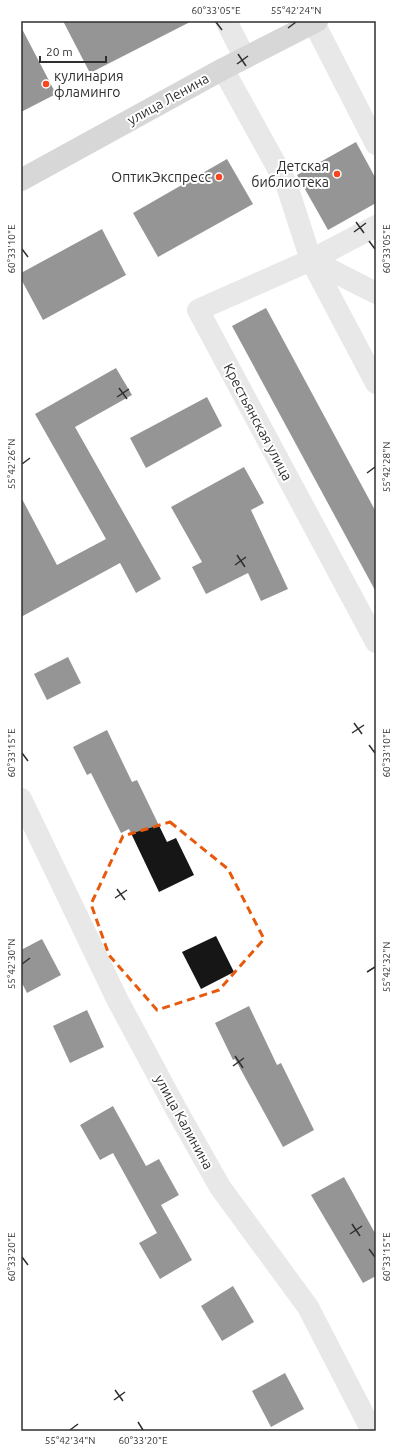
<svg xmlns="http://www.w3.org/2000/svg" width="397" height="1452" font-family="Ubuntu,sans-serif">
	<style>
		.building { fill: #161616 }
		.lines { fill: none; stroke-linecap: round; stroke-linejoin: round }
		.minor { stroke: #ccc; stroke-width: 22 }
		.major { stroke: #a7a7a7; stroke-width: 22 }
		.marked { fill: none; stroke: #e8590c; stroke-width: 3; stroke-dasharray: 8 5; stroke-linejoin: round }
		.ticks { fill: none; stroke: #2f2f2f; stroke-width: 1.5 }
		.poi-dot { fill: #f74520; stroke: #fff; stroke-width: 1.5 }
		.labels { text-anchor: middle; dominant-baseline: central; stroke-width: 4; stroke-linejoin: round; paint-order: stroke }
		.poi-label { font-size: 14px; fill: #2f2f2f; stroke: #fff; text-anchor: end }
		.street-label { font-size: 14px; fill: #2f2f2f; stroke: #fff }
		.neatline { fill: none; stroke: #2f2f2f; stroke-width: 1.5 }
		.ticks-label { font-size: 10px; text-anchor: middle; fill: #2f2f2f }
	</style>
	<rect width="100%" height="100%" fill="#fff"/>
	<!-- building -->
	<g class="building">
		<polygon points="63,21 192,21 90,73"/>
		<polygon points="21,27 56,94 21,112"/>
		<polygon points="356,142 376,179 376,203 328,230 297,175"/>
		<polygon points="227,159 253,204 158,257 133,213"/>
		<polygon points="102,229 126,275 43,320 21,279 21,273"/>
		<polygon points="266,308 376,512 376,592 232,326"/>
		<polygon points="116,368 132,395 75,427 161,579 136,593 120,563 21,617 21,497 57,565 106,539 35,414"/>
		<polygon points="207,397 222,426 146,468 130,438"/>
		<polygon points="244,467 264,503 251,510 288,589 261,601 248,573 206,594 192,567 202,562 171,507"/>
		<polygon points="68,657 81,683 47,700 34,674"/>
		<polygon points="107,730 132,782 137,780 167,842 176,838 194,875 159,892 129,829 121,833 91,773 87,775 73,747"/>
		<polygon points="216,936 234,972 201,989 182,952"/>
		<polygon points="42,939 61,975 27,993 21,981 21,950"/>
		<polygon points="249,1006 277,1065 281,1063 314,1130 283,1147 235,1059 233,1060 215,1023"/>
		<polygon points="87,1010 104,1047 70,1063 53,1026"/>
		<polygon points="113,1106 146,1166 159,1159 179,1195 161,1205 192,1260 160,1279 139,1243 157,1233 113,1153 100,1160 80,1125"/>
		<polygon points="344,1177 376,1235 376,1276 363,1283 311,1195"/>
		<polygon points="233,1286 254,1322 222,1341 201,1306"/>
		<polygon points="285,1373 304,1409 271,1427 252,1391"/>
	</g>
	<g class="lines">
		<!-- minor -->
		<g class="minor">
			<polyline points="226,21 245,58"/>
			<polyline points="314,23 376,144"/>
			<polyline points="223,69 286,183 311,260 198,310 376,642"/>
			<polyline points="376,226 311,260 376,293"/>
			<polyline points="311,260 376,383"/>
			<polyline points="21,799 117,999 176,1109 220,1187 308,1307 372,1431"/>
		</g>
		<!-- major -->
		<polyline class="major" points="21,180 223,69 317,21"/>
	</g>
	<!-- marked area -->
	<path d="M0 0H397V1452H0ZM 170,822 L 228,869 L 264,939 L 219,990 L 157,1010 L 109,955 L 91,904 L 123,836 Z" fill="#fff" fill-opacity=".55" fill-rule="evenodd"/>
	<path class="marked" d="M 170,822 L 228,869 L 264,939 L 219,990 L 157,1010 L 109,955 L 91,904 L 123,836 Z"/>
	<!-- ticks -->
	<path class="ticks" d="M 216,22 L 222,30M 288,28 L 296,22M 238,54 L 246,66M 237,64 L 248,56M 356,222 L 364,233M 354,232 L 366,223M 369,241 L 375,249M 22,249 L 28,257M 119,388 L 127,399M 117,397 L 129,389M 22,464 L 30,458M 367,473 L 375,467M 237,555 L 245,567M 235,565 L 246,557M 354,723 L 362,734M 352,733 L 364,725M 369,745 L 375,753M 22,753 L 28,761M 117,889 L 125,900M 115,898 L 127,890M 22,964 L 30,958M 367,972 L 375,967M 235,1056 L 243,1068M 233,1066 L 244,1058M 352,1224 L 360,1236M 350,1234 L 362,1226M 369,1249 L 375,1257M 22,1257 L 28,1265M 115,1390 L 123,1401M 114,1400 L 125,1392M 138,1422 L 143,1430M 70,1430 L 78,1424"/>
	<!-- markers -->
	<g class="poi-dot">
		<circle cx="46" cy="84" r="4"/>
		<circle cx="337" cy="174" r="4"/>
		<circle cx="219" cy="177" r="4"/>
	</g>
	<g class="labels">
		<!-- poi labels -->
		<g class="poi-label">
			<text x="54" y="76" text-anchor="start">кулинария<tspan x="54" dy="16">фламинго</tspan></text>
			<text x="329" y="166">Детская<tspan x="329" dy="16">библиотека</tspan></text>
			<text x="211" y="177">ОптикЭкспресс</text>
		</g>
		<!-- street labels -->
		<g class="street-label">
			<text transform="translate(168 99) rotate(-29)">улица Ленина</text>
			<text transform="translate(258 422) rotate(62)">Крестьянская улица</text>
			<text transform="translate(184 1122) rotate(61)">улица Калинина</text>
		</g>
	</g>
	<!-- border -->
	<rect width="397" height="1452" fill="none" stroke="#ffffff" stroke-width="44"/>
	<!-- scale -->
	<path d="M40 56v6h66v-6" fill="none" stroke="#2f2f2f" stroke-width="2"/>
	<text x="46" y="56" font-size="12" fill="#2f2f2f" stroke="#ffffff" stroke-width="3" paint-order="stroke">20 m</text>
	<rect x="22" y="22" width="353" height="1408" class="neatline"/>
	<g class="ticks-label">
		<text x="216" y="14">60°33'05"E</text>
		<text x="296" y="14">55°42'24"N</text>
		<text transform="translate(11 249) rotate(-90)" y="4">60°33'10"E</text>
		<text transform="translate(386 249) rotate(-90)" y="4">60°33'05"E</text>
		<text transform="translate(11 464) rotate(-90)" y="4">55°42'26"N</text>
		<text transform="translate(386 467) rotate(-90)" y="4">55°42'28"N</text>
		<text transform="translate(11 753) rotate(-90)" y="4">60°33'15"E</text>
		<text transform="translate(386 753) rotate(-90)" y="4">60°33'10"E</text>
		<text transform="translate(11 964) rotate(-90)" y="4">55°42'30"N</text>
		<text transform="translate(386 967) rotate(-90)" y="4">55°42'32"N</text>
		<text transform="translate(11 1257) rotate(-90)" y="4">60°33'20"E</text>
		<text transform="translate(386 1257) rotate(-90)" y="4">60°33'15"E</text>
		<text x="70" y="1444">55°42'34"N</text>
		<text x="143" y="1444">60°33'20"E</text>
	</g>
</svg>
